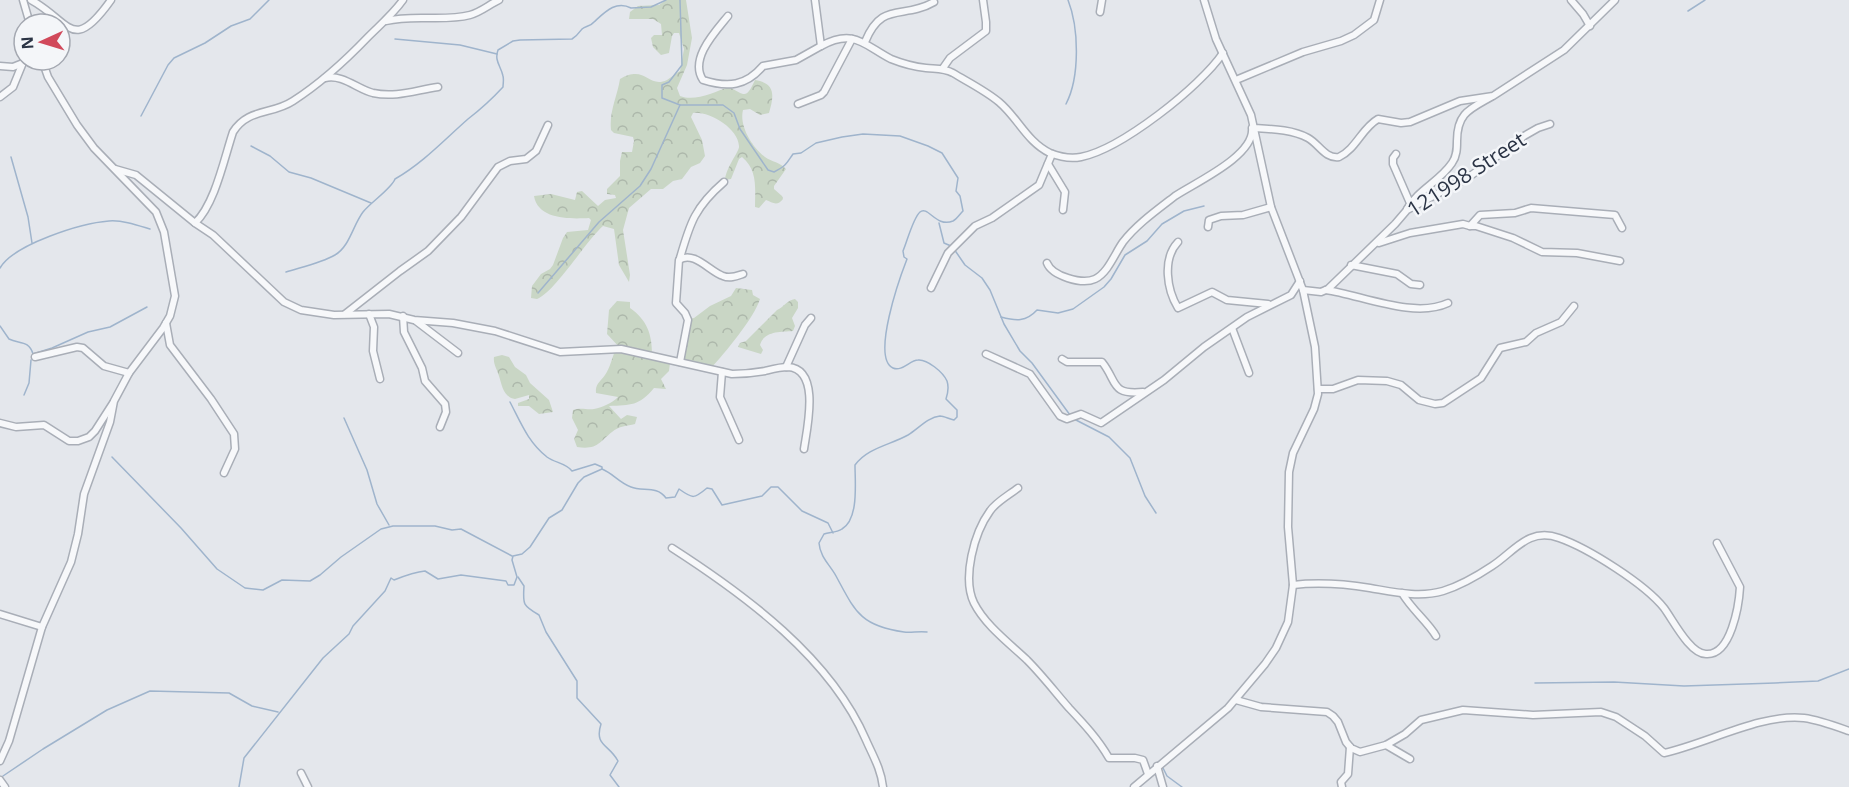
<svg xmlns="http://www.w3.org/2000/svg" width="1849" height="787" font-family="'Open Sans',sans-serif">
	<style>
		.forest { fill: url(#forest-crowns) }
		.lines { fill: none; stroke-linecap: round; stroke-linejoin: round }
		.stream { stroke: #9fb4cc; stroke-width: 1.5 }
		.minor-casing { stroke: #a9aeb7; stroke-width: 9 }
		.minor { stroke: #f7f8fa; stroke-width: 6 }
		.labels { text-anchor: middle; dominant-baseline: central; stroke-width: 5; stroke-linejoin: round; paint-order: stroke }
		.street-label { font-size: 21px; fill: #2b3445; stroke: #f4f6f9 }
	</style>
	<defs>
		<pattern id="forest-crowns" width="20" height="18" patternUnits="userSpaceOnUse" patternTransform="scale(1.5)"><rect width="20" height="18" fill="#c9d6c5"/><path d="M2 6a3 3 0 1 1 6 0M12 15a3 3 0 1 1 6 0" fill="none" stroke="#adb8ab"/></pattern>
	</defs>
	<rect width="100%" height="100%" fill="#e4e7ec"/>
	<!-- forest -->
	<g class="forest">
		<path d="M 666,0 L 686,0 L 692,38 L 687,65 L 677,88 L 680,96 C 695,102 714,92 729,87 C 746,96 746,99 755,80 C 776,83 774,96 769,113 L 760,115 L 750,109 L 743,110 C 739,126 752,147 765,157 C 772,162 780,162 786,169 L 774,186 L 774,189 L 782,196 L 783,199 C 777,207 772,202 766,200 L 759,208 L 755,207 C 755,189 758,170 742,157 L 739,159 L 731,179 L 725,180 C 726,167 740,151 739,146 C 738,128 709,111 693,113 L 691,117 L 702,140 L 705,156 L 700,163 L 691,167 L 682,179 L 673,181 L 663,189 L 651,189 L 629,208 L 623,230 L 630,275 L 629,282 L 619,265 L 614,229 L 603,226 C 585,242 555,292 537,299 L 531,298 L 532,286 L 541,274 L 550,269 L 553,265 L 563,238 L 567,232 L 588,230 L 591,220 L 589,218 C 571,219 538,220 534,196 L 551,194 L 575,200 L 577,192 L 582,191 L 598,206 L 605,200 L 616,198 L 615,195 L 607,194 L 607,189 L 620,176 L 620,161 L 622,152 L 632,152 L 634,141 L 633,137 L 614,133 L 611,130 C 609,112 617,97 620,79 C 646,64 648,89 667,80 C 672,77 676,73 680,71 L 684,49 L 679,33 L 674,33 L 672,36 L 669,53 L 661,55 L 653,47 L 651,38 L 654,35 L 662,35 L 661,24 L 653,19 L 629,19 L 630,12 L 638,6 L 659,5 Z"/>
		<path d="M 736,288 L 752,290 L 753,295 L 760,299 C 754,318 725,353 711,368 L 683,361 L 689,319 L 694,318 L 710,306 L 731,296 Z"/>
		<path d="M 795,299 L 798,302 L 798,308 L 792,318 L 795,326 L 793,331 C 780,332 764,331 760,345 L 763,350 L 761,354 L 738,347 L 740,343 L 746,341 L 777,310 C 784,307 787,300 795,299 Z"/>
		<path d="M 617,301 L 630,302 L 630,308 C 647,320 652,334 652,354 L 620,348 L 607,334 L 609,310 Z"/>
		<path d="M 615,351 L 670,363 L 669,371 L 661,379 L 666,389 L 654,388 C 639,406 631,405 609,406 L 621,419 L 627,415 L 637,417 L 635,424 C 627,426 619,426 612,432 C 599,442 598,450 577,447 L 574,439 L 578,430 L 572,418 L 573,410 C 581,407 586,410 594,409 C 603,407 612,403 618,397 L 596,393 C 595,384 600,382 605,375 C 610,368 612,358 615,351 Z"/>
		<path d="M 502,355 L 509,357 L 515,367 L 526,375 L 530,383 L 549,400 L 553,412 L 539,414 L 529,406 L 518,406 L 518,403 L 529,399 L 529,395 L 515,399 C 503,397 502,385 499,376 C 497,369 493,364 494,357 Z"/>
	</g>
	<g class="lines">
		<!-- stream -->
		<g class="stream">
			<path d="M 680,0 L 682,65 L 669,82 L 662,85 L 662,98 L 680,105 L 723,105 L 734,113 L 740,129 L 768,170 L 774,172 C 786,166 786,164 793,154 L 801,153 L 816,143 L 842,137 L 863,134 L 900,136 L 928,146 L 942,153 L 958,178 L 956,191 L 960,196 L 963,211 C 960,214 957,219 953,221 C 936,228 928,205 920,212 C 913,218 907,242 903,251 L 904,257 L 907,259 C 900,277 871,358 893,368 C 902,372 910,360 918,360 C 927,359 943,372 947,381 C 949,387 948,393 946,399 L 957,410 L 957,417 L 954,420 C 949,419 944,416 940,416 C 928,417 918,429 908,435 C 890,445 867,448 855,465 C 855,483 859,519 842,529 C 836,533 830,532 824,534 L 819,543 C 820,557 830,565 836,576 C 855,611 860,626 904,632 C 911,633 918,631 927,632"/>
			<polyline points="1688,11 1705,0"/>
			<polyline points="395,39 460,45 497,54"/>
			<path d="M 1066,104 C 1080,77 1079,28 1068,0"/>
			<polyline points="141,116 168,65 174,58 205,43 231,26 250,19 269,0"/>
			<polyline points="251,146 270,156 289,172 311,178 371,203"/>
			<polyline points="11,157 28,217 32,243"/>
			<polyline points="939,223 944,243 951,246"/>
			<polyline points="954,249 965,265 982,278 990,290 1004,324 1020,351 1032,363 1070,415"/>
			<path d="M 0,268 C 14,244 82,223 109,221 C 123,220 137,225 150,229"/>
			<path d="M 286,272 C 302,267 321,263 335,255 C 350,246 353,225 363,212 C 370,203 392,188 395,179 C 423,163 444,140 468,119 C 481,109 492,99 503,87 C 503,84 504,80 503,76 C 501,66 494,61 498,50 L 513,41 L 520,40 L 572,39 C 577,36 579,33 582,29 C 586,26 591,26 594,22 C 605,12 616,0 631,8 L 651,7 L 666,0"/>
			<polyline points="538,293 599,222 640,186 651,169 680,105"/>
			<path d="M 1001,317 C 1016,321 1026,322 1037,310 L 1058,313 L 1073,309 L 1104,287 L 1111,279 L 1125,255 L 1147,241 L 1162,224 L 1184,211 L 1204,206"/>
			<path d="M 0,326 L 9,339 C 19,344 29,340 33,354 L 52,348 L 88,332 L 110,327 L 147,307"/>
			<polyline points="24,395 29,383 31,360"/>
			<path d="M 510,402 C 521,423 528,442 547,457 C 555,463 566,463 572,471 L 595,464 L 602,467 L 602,469"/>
			<polyline points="344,418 367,470 377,504 389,525"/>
			<polyline points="1074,419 1109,437 1130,458 1145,496 1156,513"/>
			<polyline points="112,457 181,528 217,569 245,588 263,590 282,580 310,581 320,575 341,557 381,529 393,526 435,526 452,530 461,529 512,556"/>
			<path d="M 518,577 L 524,586 C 523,604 522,605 539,615 L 546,632 L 577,681 L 577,698 L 601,724 C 594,746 609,744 618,761 L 610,775 L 619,787"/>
			<polyline points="1535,683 1614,682 1684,686 1775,683 1818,681 1849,669"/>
			<polyline points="1163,768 1167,776 1182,787"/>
			<polyline points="3,776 43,749 107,710 150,691 229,693 252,706 278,712"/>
			<path d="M 239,787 L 244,758 L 323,658 L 349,634 L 353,626 L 385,591 L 391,578 L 394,580 C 404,576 414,572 425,571 L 438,579 L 461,575 L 506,581 L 508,585 L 514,585 L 517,577 L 512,560 L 513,556 L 522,554 L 530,547 L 549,518 L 562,510 L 578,483 L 584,477 L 602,469 C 614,474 618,482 631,487 C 642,492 657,485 666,498 L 675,497 L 679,489 C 693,499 694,499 707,488 L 712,489 L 722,505 L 762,496 L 771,487 L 778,487 L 802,511 L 828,523 L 833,533"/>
		</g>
		<defs>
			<g id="minor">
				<polyline points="23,0 30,24"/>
				<path d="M 31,0 C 70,21 72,55 111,0"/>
				<path d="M 815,0 L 821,46 C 854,28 864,45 891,59 C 901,63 916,67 926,68 C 936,69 944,68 953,73 C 968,82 986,91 999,102 C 1018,118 1027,142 1050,153 C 1060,157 1071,159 1081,157 C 1121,149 1200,87 1223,53"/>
				<polyline points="1571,0 1583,14 1590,26"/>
				<polyline points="1100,12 1102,0"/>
				<path d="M 728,16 C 715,32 689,59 703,80 C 728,88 746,86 763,66 L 796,60 L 821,46"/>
				<path d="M 386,21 C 414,14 443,22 470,15 C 481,12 490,4 499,0"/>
				<path d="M 865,42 C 882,0 903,20 934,2"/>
				<polyline points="0,66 13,67 23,63"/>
				<polyline points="943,68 950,58 986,31 986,22 983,0"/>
				<path d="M 325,78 C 343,74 357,89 373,93 C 396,98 416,90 438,87"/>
				<polyline points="1236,80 1303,52 1341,41 1354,35 1374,20 1380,0"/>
				<polyline points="0,97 13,87 24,60"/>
				<polyline points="798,104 821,95 824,92 852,39"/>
				<polyline points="1396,154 1393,158 1393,164 1410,203"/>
				<polyline points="1048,164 1065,192 1063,210"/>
				<path d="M 115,169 L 136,175 L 195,223 L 213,235 L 284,302 L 301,310 L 334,315 L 389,314 L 414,320 L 453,323 L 495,331 L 560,352 L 621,349 L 732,374 C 744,374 754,373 765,371 C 773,369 780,367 788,367 C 821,369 807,428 804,449"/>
				<path d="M 1407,209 C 1418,190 1440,181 1452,163 C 1457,156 1457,148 1457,141 C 1457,113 1470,109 1491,97"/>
				<path d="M 195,223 C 215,204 224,159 233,132 C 248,108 272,115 293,101 C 321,83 345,61 368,37 C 380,25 393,14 403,0"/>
				<polyline points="1470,226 1480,215 1515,213 1531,208 1615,215 1622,228"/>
				<polyline points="1208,227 1209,220 1221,216 1243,215 1271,207"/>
				<path d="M 1178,242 C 1162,259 1167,290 1178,308 L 1212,292 L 1227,300 L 1268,304"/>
				<polyline points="1379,243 1410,233 1463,224 1470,226 1476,226 1513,238 1542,252 1577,253 1620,261"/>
				<path d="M 680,258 C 690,223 695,207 724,182"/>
				<path d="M 1047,263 C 1052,276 1082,285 1095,279 C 1108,273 1115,253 1123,242 C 1137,224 1157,210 1175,196 C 1194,183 1255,156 1252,128 C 1270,129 1292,129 1308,138 C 1319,144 1325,159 1339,157 C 1356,149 1362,128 1378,119 L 1401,123 L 1410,122 L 1460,101 L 1493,96 L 1564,50 L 1615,0"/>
				<polyline points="1351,265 1397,274 1411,284 1420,285"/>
				<polyline points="931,288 948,253 975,226 992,218 1039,185 1052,154"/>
				<polyline points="1303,290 1321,292 1328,289 1395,224 1407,210 1469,177 1524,136 1538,128 1550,124"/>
				<path d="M 1326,290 C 1361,295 1414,319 1448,303"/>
				<polyline points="345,314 400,271 428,251 461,217 498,167 510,161 526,159 536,151 548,125"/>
				<polyline points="369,314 374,327 373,351 380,379"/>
				<polyline points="403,316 404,332 422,368 425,381 445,404 446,412 440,427"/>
				<polyline points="416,321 458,353"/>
				<polyline points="166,323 170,345 211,399 234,434 235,449 224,473"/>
				<polyline points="1232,328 1249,373"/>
				<polyline points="986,354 1030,374 1060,416 1067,419 1081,414 1101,423 1164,380 1204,347 1247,317 1291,295 1300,281"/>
				<polyline points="35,357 77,347 83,348 104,366 129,373"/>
				<path d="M 1062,359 L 1067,362 L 1102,362 C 1118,382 1110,395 1143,392"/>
				<path d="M 680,362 L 688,320 L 685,313 L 676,303 L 679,260 C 694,250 710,272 723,276 C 730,279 737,276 743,274"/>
				<polyline points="786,367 805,325 811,318"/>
				<polyline points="722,372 720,397 739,440"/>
				<polyline points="1318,389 1333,389 1358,380 1387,381 1401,385 1419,400 1435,404 1443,403 1481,378 1500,348 1526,342 1536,333 1561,322 1574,306"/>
				<polyline points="0,423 16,427 44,425 69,441 78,441 89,437 95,431 113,403"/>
				<path d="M 1018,488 C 1009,495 996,502 990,511 C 974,533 962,578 974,603 C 985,625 1009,643 1027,660 C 1042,675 1055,692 1069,708 C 1084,724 1098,739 1109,758 L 1135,758 L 1143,760 L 1148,774"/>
				<path d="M 672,548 C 745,595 831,658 866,740 C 873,756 881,769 883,787"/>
				<path d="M 1293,585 C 1319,582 1345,584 1370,588 C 1394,592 1419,598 1443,591 C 1459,586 1477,576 1492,566 C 1514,552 1528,527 1559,538 C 1588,548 1645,584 1664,608 C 1673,620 1690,654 1706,654 C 1731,656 1739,605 1740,587 L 1717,543"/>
				<path d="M 1402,593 C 1412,610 1428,622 1436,636"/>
				<polyline points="0,614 42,627"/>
				<path d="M 1236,700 L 1261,707 L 1327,712 L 1333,716 L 1338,722 L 1346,742 L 1351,748 L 1360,752 L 1386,745 L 1405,734 L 1421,720 L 1463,710 L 1533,715 L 1601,712 L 1616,717 L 1645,736 L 1664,753 C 1706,744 1762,713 1804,718 C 1819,720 1835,726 1849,731"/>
				<polyline points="1386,745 1410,759"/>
				<polyline points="0,761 9,741 42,627 71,562 78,534 84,494 110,422 114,401 129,373 163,328 170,316 175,296 164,232 156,212 94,148 77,125 48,77 42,60"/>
				<polyline points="1157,766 1163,787"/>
				<polyline points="301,773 308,787"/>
				<polyline points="0,780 5,787"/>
				<polyline points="1134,787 1228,708 1265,664 1276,648 1288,622 1293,585 1288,527 1289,472 1293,453 1314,409 1318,394 1315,347 1303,290 1271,207 1251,115 1216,39 1204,0"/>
				<polyline points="1342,787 1341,782 1348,774 1350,747"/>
			</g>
		</defs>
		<!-- minor casing -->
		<use href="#minor" class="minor-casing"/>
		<!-- minor -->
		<use href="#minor" class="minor"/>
	</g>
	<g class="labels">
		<!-- street labels -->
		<g class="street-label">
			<text transform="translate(1466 174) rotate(-33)">121998 Street</text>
		</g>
	</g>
	<!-- north arrow -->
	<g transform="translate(42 42) rotate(266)"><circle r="28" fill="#f4f6f9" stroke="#a4a8b1" stroke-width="1.5"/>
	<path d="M0-4.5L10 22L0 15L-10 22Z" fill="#d1495b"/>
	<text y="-9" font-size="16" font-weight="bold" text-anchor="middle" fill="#2b3445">N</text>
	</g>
</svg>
